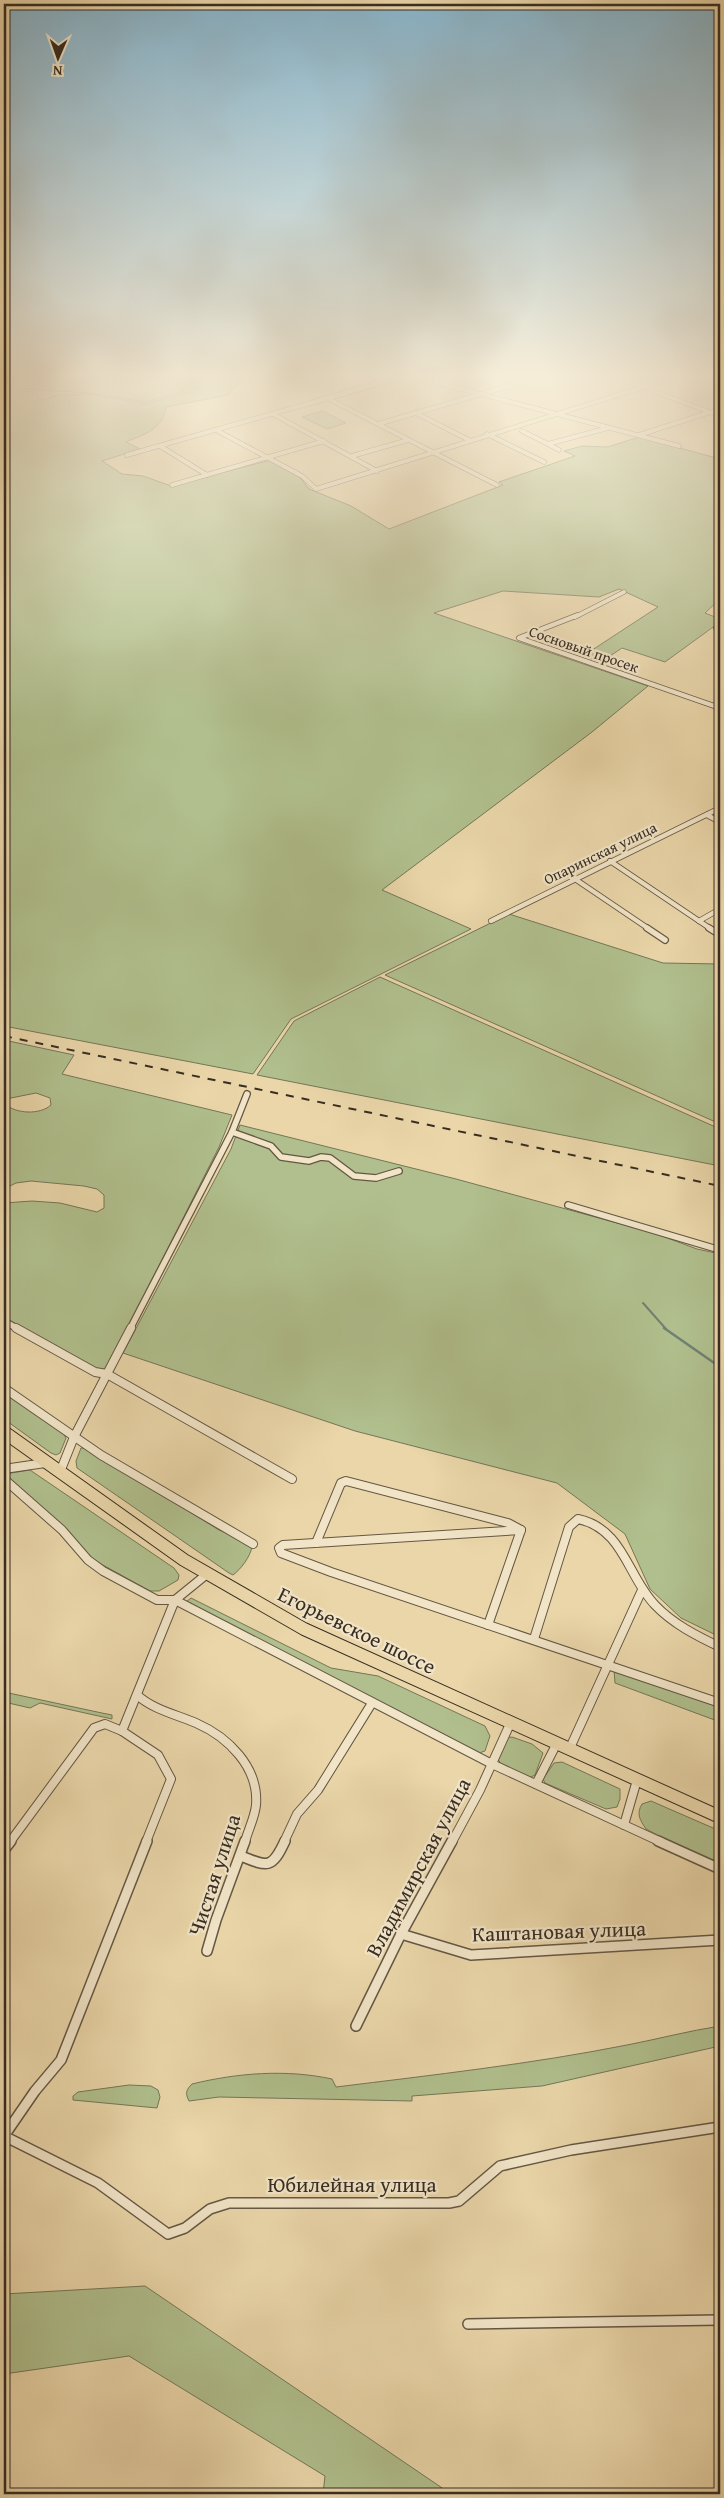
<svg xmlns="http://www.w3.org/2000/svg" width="724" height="2498" font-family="'Gentium Book Plus',serif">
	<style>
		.green { fill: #b0bf8d; stroke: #747658; fill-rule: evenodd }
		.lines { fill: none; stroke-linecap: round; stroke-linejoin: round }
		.stream-far1 { stroke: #718172; stroke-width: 2 }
		.stream { stroke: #718172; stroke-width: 2.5 }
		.street-far4-casing { stroke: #645744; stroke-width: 5 }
		.street-far3-casing { stroke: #645744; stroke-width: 6 }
		.street-far2-casing { stroke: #645744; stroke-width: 8 }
		.street-far1-casing { stroke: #645744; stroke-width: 10 }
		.street-casing { stroke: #645744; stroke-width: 12 }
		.secondary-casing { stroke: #372d22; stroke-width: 6 }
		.primary-casing { stroke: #372d22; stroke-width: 14 }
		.street-far4 { stroke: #f1e4c7; stroke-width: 4 }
		.street-far3 { stroke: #f1e4c7; stroke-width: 4.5 }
		.street-far2 { stroke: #f1e4c7; stroke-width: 5.5 }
		.street-far1 { stroke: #f1e4c7; stroke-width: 8 }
		.street { stroke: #f1e4c7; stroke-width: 9 }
		.secondary { stroke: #f1e4c7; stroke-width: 5 }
		.primary { stroke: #ead6a9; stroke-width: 12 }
		.rail { stroke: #372d22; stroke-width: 2; stroke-dasharray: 8 8; stroke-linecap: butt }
		.labels { text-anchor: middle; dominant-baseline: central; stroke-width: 4.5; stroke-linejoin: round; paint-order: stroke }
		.far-street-label { font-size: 15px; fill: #372d22; stroke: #f1e4c7 }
		.near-street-label { font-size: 21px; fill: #372d22; stroke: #f1e4c7 }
	</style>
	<rect width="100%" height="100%" fill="#ead6a9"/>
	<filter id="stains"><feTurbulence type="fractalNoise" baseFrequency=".004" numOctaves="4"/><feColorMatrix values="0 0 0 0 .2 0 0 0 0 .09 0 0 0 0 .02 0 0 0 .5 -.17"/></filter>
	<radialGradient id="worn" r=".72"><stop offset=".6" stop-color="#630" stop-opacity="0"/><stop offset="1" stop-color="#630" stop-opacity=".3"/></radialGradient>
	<!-- green -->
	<g class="green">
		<polygon points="4,372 212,372 201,386 146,402 91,393 4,388"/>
		<path d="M 217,372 L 247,372 L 228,395 L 166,407 C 163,429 145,434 126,442 L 140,449 L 102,461 L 122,474 L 143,476 L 171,486 L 271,460 L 298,475 L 309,489 L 351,506 L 389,529 L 503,485 L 499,482 L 575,456 L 564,451 L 582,446 L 608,447 L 639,437 L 720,459 L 720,599 L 705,613 L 720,619 L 720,622 L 665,662 L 622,648 L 601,662 L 583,656 L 658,607 L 619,589 L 599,597 L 503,591 L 434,613 L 648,686 L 592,732 L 382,890 L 471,929 L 291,1019 L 253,1074 L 4,1026 L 4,390 L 33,392 L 43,400 L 57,395 L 90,394 L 146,404 L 205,387 Z"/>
		<polygon points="323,411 346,423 327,429 302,417"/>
		<polygon points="509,914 663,963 720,964 720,1124 385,975"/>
		<polygon points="380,977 720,1129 720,1166 257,1075 294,1021"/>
		<path d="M 4,1040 L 74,1055 L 62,1074 L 232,1115 L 219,1147 L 107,1369 L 101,1370 L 90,1367 L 4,1318 L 4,1203 L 32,1201 L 60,1203 L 97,1212 L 104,1208 L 104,1195 L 97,1189 L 84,1186 L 31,1181 L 16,1183 L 4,1189 ZM 36,1093 L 50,1098 L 51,1105 C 40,1115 16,1114 5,1104 L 6,1099 Z"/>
		<polygon points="240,1125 456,1179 654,1233 697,1249 720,1254 720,1637 681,1618 650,1589 625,1534 557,1483 355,1431 123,1353 231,1149"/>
		<polygon points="4,1393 63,1433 66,1438 60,1453 56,1455 51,1453 4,1419"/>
		<path d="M 81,1448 L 87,1448 L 219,1530 L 246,1541 L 252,1547 C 250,1557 241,1569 233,1575 L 229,1573 L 77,1468 L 76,1461 Z"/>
		<polygon points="30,1470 174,1568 179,1575 178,1580 159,1591 150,1591 92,1559 7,1477 11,1473"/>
		<polygon points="191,1598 331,1668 378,1676 485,1726 490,1736 485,1751 476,1754 186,1602"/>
		<polygon points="614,1670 720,1707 720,1722 615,1683"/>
		<polygon points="4,1692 102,1713 112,1715 112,1719 40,1703 30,1708 4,1702"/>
		<polygon points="512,1737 532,1744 543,1753 535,1775 529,1778 502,1765 497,1758 505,1738"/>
		<polygon points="562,1762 620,1789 620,1799 617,1807 606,1809 545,1783 543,1779 554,1763"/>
		<path d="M 651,1801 L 720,1831 L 720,1867 L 646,1829 C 640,1820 636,1814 642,1804 Z"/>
		<path d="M 720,2026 L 720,2046 L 542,2086 L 412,2096 L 412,2101 L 219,2097 L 189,2101 C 185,2093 186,2090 192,2084 C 237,2073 286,2069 332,2079 L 336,2087 C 433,2075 531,2064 627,2045 C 658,2039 688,2031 720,2026 Z"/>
		<polygon points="129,2085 151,2086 158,2090 160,2097 157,2108 73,2100 73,2096 78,2092"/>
		<polygon points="145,2286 451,2494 323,2494 325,2476 129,2356 4,2374 4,2294"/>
	</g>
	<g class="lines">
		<!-- stream-far1 -->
		<polyline class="stream-far1" points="643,1303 666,1329"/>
		<!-- stream -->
		<polyline class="stream" points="664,1328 720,1367"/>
		<defs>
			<g id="street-far4">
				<polyline points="602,372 643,387"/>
				<polyline points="408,375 679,446"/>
				<polyline points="656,392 720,416"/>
				<polyline points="327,398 497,485"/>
				<polyline points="416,413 469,440"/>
				<polyline points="273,414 377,471"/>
				<polyline points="378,424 557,372"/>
				<polyline points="216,430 302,476 316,489 692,372"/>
				<polyline points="522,431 548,444"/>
				<polyline points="487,434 544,462"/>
				<polyline points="639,435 720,409"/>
				<polyline points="160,446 207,475"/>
				<polyline points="559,450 548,444 608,428"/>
				<polyline points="127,455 314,402"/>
				<polyline points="352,456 408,440"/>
				<polyline points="172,485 324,441"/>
				<polyline points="575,617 624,592"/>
			</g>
			<g id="street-far3">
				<polyline points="578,615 519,638 720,708"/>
				<polyline points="716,628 720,632"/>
				<polyline points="707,815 720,822"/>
				<polyline points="610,861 711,929"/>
				<polyline points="575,879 649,929"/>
				<polyline points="491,921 720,808"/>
				<polyline points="699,921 720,909"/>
			</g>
			<g id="street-far2">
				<polyline points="647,928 665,940"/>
				<polyline points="709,928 720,935"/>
				<polyline points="232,1132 271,1146 281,1157 309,1161 321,1157 330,1158 354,1176 376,1178 399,1171"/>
				<polyline points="568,1205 720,1250"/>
				<polyline points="4,1321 18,1329"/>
				<polyline points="130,1329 232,1132 247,1094"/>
			</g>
			<g id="street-far1">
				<polyline points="16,1328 95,1372 107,1374 292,1479"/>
				<polyline points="4,1388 101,1455 253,1544"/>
				<polyline points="4,1469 45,1463"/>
				<polyline points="60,1472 74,1437 131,1328"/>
				<polyline points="4,1479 62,1530 88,1560 103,1571 157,1600 175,1600 492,1764 661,1842"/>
				<polyline points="521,1530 283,1545 279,1548 281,1553 331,1572 720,1703"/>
				<polyline points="316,1543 341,1483 346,1481 508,1523 521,1530 488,1625"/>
				<path d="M 534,1639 L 569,1527 L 578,1519 C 624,1529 627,1576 655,1605 C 673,1624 697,1636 720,1647"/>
				<path d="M 137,1695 C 154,1710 175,1714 196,1723 C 228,1737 259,1767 256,1805 C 255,1817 248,1830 245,1842"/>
				<polyline points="569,1750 642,1590"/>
				<polyline points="536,1784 556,1745"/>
				<polyline points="624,1825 637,1780"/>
				<polyline points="10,1842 94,1728 105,1724 122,1731"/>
				<polyline points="146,1842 171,1779 158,1755 122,1731 175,1600 207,1574"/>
				<polyline points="284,1842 297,1814 318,1790 372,1703"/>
				<polyline points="452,1842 480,1790 510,1724"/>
			</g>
			<g id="street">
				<polyline points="147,1841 61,2060 35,2091 4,2136 98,2183 168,2234 185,2228 210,2209 229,2203 449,2203 459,2201 500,2166 571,2150 720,2127"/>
				<polyline points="658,1841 720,1869"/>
				<polyline points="4,1850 11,1841"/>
				<path d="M 241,1856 C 268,1867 272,1869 285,1841"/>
				<polyline points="401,1934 471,1955 720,1940"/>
				<polyline points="207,1951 216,1920 245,1841"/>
				<polyline points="356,2026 401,1934 452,1841"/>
				<polyline points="468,2324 720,2320"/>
			</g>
			<polyline id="secondary" points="314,402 417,372"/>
			<polyline id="primary" points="4,1432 184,1560 304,1629 720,1817"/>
		</defs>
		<!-- street-far4 casing -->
		<use href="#street-far4" class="street-far4-casing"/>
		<!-- street-far3 casing -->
		<use href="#street-far3" class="street-far3-casing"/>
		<!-- street-far2 casing -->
		<use href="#street-far2" class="street-far2-casing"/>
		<!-- street-far1 casing -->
		<use href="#street-far1" class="street-far1-casing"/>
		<!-- street casing -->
		<use href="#street" class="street-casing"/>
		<!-- secondary casing -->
		<use href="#secondary" class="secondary-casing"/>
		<!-- primary casing -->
		<use href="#primary" class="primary-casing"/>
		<!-- street-far4 -->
		<use href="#street-far4" class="street-far4"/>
		<!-- street-far3 -->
		<use href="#street-far3" class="street-far3"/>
		<!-- street-far2 -->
		<use href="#street-far2" class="street-far2"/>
		<!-- street-far1 -->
		<use href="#street-far1" class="street-far1"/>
		<!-- street -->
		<use href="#street" class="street"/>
		<!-- secondary -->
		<use href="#secondary" class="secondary"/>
		<!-- primary -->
		<use href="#primary" class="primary"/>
		<!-- rail -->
		<polyline class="rail" points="4,1036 720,1186"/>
	</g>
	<!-- sky -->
	<linearGradient id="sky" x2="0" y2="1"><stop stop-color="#88b6ce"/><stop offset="0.52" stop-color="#f6edd8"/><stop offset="1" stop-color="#f6edd8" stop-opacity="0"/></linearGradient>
	<rect width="724" height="722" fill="url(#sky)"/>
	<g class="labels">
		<!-- far-street labels -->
		<g class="far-street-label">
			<text transform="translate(584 649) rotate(19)">Сосновый просек</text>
			<text transform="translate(600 853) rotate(-26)">Опаринская улица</text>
		</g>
		<!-- near-street labels -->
		<g class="near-street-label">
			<text transform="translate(357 1630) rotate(26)">Егорьевское шоссе</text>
			<text transform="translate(418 1867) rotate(-62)">Владимирская улица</text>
			<text transform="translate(214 1875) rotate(-72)">Чистая улица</text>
			<text transform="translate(559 1931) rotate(-2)">Каштановая улица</text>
			<text x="352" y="2184">Юбилейная улица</text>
		</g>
	</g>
	<!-- margin -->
	<rect width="724" height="2498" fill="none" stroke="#ead6a9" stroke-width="20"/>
	<rect x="5" y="5" width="714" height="2488" fill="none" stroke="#372d22" stroke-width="2.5"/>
	<rect x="10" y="10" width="704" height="2478" fill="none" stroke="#372d22"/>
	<!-- north arrow -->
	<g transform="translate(58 58) rotate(182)" stroke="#f1e4c7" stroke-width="4" paint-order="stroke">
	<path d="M0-4L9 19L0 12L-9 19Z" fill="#372d22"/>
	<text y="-8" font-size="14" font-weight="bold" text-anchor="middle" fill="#372d22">N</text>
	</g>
	<rect width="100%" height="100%" filter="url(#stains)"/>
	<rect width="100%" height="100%" fill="url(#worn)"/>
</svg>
